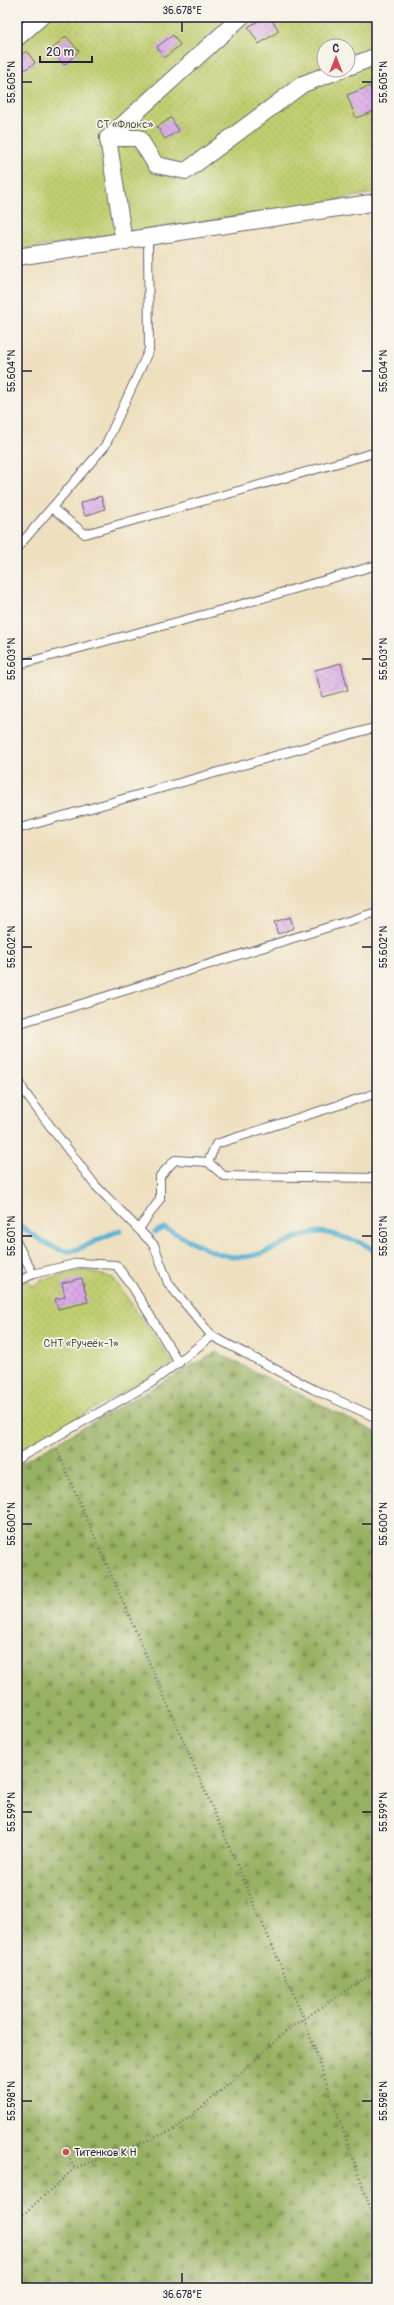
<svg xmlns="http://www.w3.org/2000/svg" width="394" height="2305" font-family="Pangolin,sans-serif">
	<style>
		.green { fill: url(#green-dots); stroke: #707856; fill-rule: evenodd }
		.forest { fill: url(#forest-firs); stroke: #5c6a4e }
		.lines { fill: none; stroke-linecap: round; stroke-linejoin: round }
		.stream { stroke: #57b1d4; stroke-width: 5 }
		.building { fill: url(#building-cross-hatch) }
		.service-casing { stroke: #696469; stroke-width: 10 }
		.minor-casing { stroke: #696469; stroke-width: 18 }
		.path { stroke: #696469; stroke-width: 2.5; stroke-dasharray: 1 3; stroke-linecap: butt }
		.service { stroke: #fff; stroke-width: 8 }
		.minor { stroke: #fff; stroke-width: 16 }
		.ticks { fill: none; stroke: #22223b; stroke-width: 1.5 }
		.poi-dot { fill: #d1495b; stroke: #f7f3e8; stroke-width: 1.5 }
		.labels { text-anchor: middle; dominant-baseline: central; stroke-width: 3.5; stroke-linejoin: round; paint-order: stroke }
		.park-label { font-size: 11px; fill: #51564b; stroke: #f7f3e8 }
		.poi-label { font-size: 11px; fill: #22223b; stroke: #f7f3e8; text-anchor: start }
		.neatline { fill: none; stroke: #22223b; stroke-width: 1.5 }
		.ticks-label { font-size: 10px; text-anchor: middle; fill: #22223b }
	</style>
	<defs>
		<pattern id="green-dots" width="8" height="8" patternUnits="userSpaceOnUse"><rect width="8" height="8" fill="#bfce70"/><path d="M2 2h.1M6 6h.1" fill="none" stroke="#a4b162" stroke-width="1.8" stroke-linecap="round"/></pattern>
		<pattern id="forest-firs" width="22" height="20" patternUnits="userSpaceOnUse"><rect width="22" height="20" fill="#97b162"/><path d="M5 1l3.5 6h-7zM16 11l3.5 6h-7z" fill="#7b9052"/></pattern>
		<pattern id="building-cross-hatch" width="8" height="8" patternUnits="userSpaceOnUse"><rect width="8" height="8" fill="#dba9e8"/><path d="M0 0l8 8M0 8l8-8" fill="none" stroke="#bc91c8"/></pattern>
	</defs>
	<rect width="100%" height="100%" fill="#f7f3e8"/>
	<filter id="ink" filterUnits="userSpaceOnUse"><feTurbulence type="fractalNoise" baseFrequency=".025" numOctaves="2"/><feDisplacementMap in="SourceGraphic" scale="8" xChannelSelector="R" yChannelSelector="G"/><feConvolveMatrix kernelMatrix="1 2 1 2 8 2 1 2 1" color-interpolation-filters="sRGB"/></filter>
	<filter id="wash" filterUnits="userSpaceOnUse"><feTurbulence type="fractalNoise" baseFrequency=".012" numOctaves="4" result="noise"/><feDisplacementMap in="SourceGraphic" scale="16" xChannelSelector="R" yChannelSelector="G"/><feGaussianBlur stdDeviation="0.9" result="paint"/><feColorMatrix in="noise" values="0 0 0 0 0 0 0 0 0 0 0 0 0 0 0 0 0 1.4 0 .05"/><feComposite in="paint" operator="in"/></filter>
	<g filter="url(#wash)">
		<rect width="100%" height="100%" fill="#eee0bf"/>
		<!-- green -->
		<g class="green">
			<path d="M 17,17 L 377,17 L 377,192 L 312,205 L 17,250 ZM 324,46 L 348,46 L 348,70 L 324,70 Z"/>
			<polygon points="17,1264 32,1287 42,1280 84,1270 113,1278 173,1363 17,1453"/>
		</g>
		<!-- forest -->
		<polygon class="forest" points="216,1352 377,1433 377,2288 17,2288 17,1465"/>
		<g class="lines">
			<!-- stream -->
			<g class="stream">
				<path d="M 17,1222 C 27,1232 56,1253 71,1251 C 87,1248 103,1235 120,1231"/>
				<path d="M 155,1232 L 164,1228 C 189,1238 211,1257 240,1257 C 268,1257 286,1238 312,1233 C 323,1230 335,1235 345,1238 C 357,1241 369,1244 377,1254"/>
			</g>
		</g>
		<g id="blocks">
			<!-- building -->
			<g class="building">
				<polygon points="265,17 270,17 279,31 259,44 248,27"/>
				<polygon points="173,35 180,45 164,58 157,47"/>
				<polygon points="66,36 79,51 64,65 51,50"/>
				<polygon points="27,51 35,63 20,73 17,69 17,57"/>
				<polygon points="370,86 377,102 377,110 356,118 347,95"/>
				<polygon points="171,118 179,131 165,139 157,127"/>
				<polygon points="101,496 105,509 85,516 80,503"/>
				<polygon points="341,663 348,690 322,697 315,670"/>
				<polygon points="290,917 294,928 278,934 274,922"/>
				<polygon points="82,1278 88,1302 58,1309 55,1299 65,1297 62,1283"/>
			</g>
		</g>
	</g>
	<g filter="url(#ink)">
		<use href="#blocks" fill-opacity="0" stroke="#696469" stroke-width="1"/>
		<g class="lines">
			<defs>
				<g id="service">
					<polyline points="52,508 85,534 377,452"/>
					<polyline points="17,548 105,446 149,350 148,239"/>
					<polyline points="17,665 225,609 377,565"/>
					<polyline points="17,829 377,727"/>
					<polyline points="17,1024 377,912"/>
					<polyline points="17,1077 25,1093 95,1185 154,1245 168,1283 212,1336 313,1389 377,1418"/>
					<polyline points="377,1093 216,1144 208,1162 224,1176 377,1178"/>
					<polyline points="139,1229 160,1199 160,1176 175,1160 208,1162"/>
					<polyline points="17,1243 33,1274"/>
					<polyline points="17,1282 33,1274 78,1263 116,1265 132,1286 179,1363"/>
					<polyline points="17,1459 151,1383 212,1336"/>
				</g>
				<g id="minor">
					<polyline points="17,38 41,17"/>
					<polyline points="348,67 377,56"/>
					<polyline points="108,138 139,138 156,165 186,171 303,84 340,70"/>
					<polyline points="124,242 108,138 241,17"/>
					<polyline points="17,257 377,202"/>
				</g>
			</defs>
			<!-- service casing -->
			<use href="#service" class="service-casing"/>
			<!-- minor casing -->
			<use href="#minor" class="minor-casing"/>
			<!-- path -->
			<g class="path">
				<polyline points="57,1450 304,2019 377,2227"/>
				<polyline points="66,2152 75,2168"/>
				<polyline points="17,2220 75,2168 174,2130 234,2080 285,2032 346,1990 377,1971"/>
			</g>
			<!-- service -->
			<use href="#service" class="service"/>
			<!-- minor -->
			<use href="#minor" class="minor"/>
		</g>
	</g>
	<!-- ticks -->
	<path class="ticks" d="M 182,22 L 182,32M 22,82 L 32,82M 362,82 L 372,82M 22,371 L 32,371M 362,371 L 372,371M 22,659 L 32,659M 362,659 L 372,659M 22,947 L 32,947M 362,947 L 372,947M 22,1236 L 32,1236M 362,1236 L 372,1236M 22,1524 L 32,1524M 362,1524 L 372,1524M 22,1812 L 32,1812M 362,1812 L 372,1812M 22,2101 L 32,2101M 362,2101 L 372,2101M 182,2273 L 182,2283"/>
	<!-- markers -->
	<circle class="poi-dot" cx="66" cy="2152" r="4"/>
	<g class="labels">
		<!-- park labels -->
		<g class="park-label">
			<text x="125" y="124">СТ «Флокс»</text>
			<text x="81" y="1343">СНТ «Ручеёк-1»</text>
		</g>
		<!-- poi labels -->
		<g class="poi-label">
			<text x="74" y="2152">Титенков К Н</text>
		</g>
	</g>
	<!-- margin -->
	<rect width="394" height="2305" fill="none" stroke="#f7f3e8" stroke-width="44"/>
	<!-- north arrow -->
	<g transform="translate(336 58)"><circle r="19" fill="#f7f3e8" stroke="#a29fa3"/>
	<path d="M0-3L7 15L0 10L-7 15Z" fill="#d1495b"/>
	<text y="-6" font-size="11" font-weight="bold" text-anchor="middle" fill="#22223b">С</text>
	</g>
	<!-- scale -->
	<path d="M40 56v6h52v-6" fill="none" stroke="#22223b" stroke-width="2"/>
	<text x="46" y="56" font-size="12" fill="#22223b" stroke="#f7f3e8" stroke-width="3" paint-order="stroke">20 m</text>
	<rect x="22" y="22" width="350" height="2261" class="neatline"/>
	<g class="ticks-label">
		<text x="182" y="14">36.678°E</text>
		<text transform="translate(11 82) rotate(-90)" y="4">55.605°N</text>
		<text transform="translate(383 82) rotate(-90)" y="4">55.605°N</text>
		<text transform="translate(11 371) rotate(-90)" y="4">55.604°N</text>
		<text transform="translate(383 371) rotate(-90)" y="4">55.604°N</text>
		<text transform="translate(11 659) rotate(-90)" y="4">55.603°N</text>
		<text transform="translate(383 659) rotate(-90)" y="4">55.603°N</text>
		<text transform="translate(11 947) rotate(-90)" y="4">55.602°N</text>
		<text transform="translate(383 947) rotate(-90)" y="4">55.602°N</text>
		<text transform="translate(11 1236) rotate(-90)" y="4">55.601°N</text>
		<text transform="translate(383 1236) rotate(-90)" y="4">55.601°N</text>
		<text transform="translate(11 1524) rotate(-90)" y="4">55.600°N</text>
		<text transform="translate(383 1524) rotate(-90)" y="4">55.600°N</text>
		<text transform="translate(11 1812) rotate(-90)" y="4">55.599°N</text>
		<text transform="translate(383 1812) rotate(-90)" y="4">55.599°N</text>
		<text transform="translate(11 2101) rotate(-90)" y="4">55.598°N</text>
		<text transform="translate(383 2101) rotate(-90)" y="4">55.598°N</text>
		<text x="182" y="2298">36.678°E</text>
	</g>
</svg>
